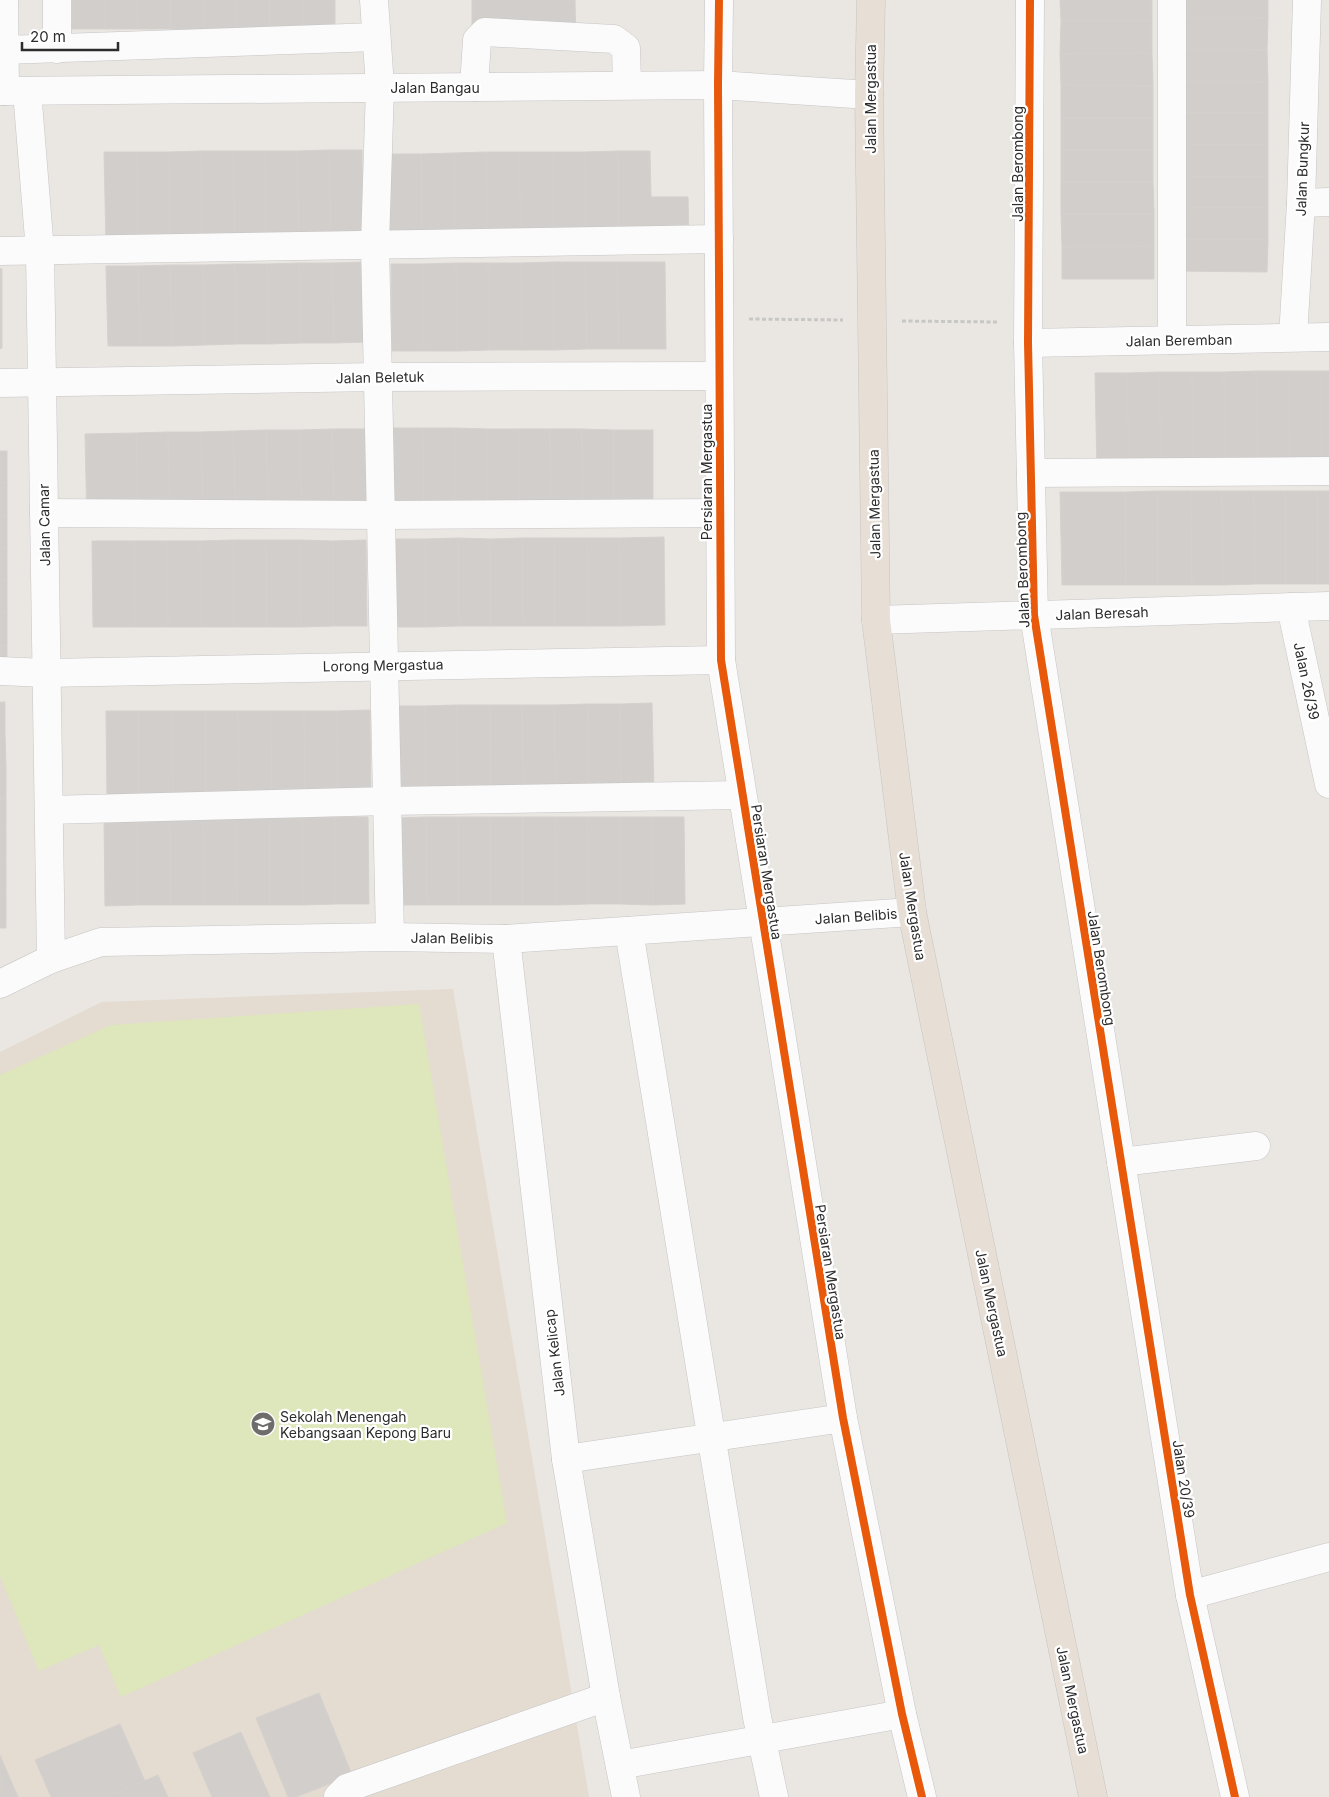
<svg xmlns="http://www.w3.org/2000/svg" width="1329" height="1797" font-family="Inter,sans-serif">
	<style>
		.education { fill: #e4dbd1 }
		.pitch { fill: #dee7bb }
		.building { fill: #d1cecb; stroke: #d5d1ce }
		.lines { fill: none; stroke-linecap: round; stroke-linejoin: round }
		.minor-casing { stroke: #c6c5c5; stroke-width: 29 }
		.major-casing { stroke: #c6c4c2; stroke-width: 29 }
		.path { stroke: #c7c7c6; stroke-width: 3; stroke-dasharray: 4 2.5; stroke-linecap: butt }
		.minor { stroke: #fcfbfb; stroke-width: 28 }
		.major { stroke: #e7dfd5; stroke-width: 28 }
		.cycleway-casing { stroke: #fff; stroke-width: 11 }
		.cycleway { stroke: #e8590c; stroke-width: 8 }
		.labels { text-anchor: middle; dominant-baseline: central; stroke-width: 4.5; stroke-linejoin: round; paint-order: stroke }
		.street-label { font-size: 14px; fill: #2c2c2c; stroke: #fff }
		.poi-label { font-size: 14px; fill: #2c2c2c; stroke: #fff; text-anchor: start }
	</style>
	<rect width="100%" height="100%" fill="#eae6e2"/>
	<!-- education -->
	<polygon class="education" points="453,989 589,1797 0,1797 0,1052 102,1002"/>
	<!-- pitch -->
	<polygon class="pitch" points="419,1004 507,1523 121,1697 99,1645 39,1671 0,1576 0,1075 111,1025"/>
	<!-- building -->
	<g class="building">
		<rect x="72" y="0" width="33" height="29"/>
		<polygon points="105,0 137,0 138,29 105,29"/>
		<polygon points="137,0 171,0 171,29 138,29"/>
		<polygon points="171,0 204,0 204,30 171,29"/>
		<polygon points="204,0 236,0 237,29 204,30"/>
		<polygon points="236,0 269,0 270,29 237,29"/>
		<polygon points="269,0 303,0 303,30 270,29"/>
		<polygon points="303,0 335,0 335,29 303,30"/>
		<polygon points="472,0 575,0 576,44 472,44"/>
		<polygon points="1060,0 1152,0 1152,21 1061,21"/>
		<polygon points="1175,0 1268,0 1268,18 1175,17"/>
		<polygon points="1175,17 1268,18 1267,50 1175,49"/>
		<polygon points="1061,21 1152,21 1152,53 1060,54"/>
		<polygon points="1175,49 1267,50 1268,82 1175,81"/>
		<polygon points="1152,53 1153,86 1061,85 1060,54"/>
		<polygon points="1175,81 1268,82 1268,113 1175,113"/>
		<polygon points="1061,85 1153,86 1153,118 1061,118"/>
		<polygon points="1175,113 1268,113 1268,145 1175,144"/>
		<rect x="1061" y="118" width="92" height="32"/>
		<polygon points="1175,144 1268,145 1268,177 1175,176"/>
		<polygon points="329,150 331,241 299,242 297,151"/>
		<polygon points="329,150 362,150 363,241 331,241"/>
		<rect x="1061" y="150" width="92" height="32"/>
		<polygon points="201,151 202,243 170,243 169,152"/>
		<polygon points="201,151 233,151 235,243 202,243"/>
		<polygon points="233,151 265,151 266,242 235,243"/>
		<polygon points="265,151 297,151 299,242 266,242"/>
		<polygon points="618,151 619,239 586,240 585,152"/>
		<polygon points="618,151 650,151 651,197 688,197 689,238 619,239"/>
		<polygon points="104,152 137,152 138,244 106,243"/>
		<polygon points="137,152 169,152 170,243 138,244"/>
		<polygon points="486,152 488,241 455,241 454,153"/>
		<polygon points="486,152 519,152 521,240 488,241"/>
		<polygon points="519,152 552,152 553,240 521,240"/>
		<polygon points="552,152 585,152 586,240 553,240"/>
		<polygon points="454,153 455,241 422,241 421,154"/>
		<polygon points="388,154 421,154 422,241 389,241"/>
		<polygon points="1175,176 1268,177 1268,208 1175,208"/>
		<polygon points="1061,182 1153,182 1154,214 1061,214"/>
		<polygon points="1175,208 1268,208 1268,240 1175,239"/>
		<polygon points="1061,214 1154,214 1154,246 1062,247"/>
		<polygon points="1175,239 1268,240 1267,272 1175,271"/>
		<polygon points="1154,246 1154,279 1062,279 1062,247"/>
		<polygon points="364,262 366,342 334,343 332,263"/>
		<polygon points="553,262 585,262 587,349 554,350"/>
		<polygon points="553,262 554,350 522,350 521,263"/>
		<polygon points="585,262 617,262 619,349 587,349"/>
		<polygon points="617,262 665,262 666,349 619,349"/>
		<polygon points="299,263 332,263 334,343 301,343"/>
		<polygon points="299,263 301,343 269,344 267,264"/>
		<polygon points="456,263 488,263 489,350 457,351"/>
		<polygon points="456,263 457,351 424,351 423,264"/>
		<polygon points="488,263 521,263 522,350 489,350"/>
		<polygon points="235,264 267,264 269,344 237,344"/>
		<polygon points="235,264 237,344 204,345 203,265"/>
		<polygon points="391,264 423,264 424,351 392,351"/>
		<polygon points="170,265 203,265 204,345 172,346"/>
		<polygon points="170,265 172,346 140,346 138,266"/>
		<polygon points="106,266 138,266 140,346 108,346"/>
		<polygon points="0,268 2,269 2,348 0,349"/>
		<polygon points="1256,371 1258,470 1225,470 1224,372"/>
		<polygon points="1256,371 1288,371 1290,470 1258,470"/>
		<polygon points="1288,371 1320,371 1322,469 1290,470"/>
		<polygon points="1320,371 1329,371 1329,469 1322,469"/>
		<polygon points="1159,372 1161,471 1129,471 1127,373"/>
		<polygon points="1159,372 1192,372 1193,471 1161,471"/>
		<polygon points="1192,372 1224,372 1225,470 1193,471"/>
		<polygon points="1095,373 1127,373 1129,471 1097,471"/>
		<polygon points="392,428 423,428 424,520 392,519"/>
		<polygon points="423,428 455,428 455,520 424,520"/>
		<polygon points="455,428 487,429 487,520 455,520"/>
		<polygon points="332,429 334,520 302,521 299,430"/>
		<polygon points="332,429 365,429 367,520 334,520"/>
		<rect x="487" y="429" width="32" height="91"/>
		<polygon points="519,429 550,429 551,521 519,520"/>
		<polygon points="550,429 582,429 583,521 551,521"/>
		<polygon points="582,429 614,430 614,521 583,521"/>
		<polygon points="266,430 269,521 236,522 233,431"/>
		<polygon points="266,430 299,430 302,521 269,521"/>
		<rect x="614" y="430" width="39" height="91"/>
		<polygon points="233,431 236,522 203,523 201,432"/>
		<polygon points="168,432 170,523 138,524 136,433"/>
		<polygon points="168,432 201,432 203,523 170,523"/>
		<polygon points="136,433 138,524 87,525 85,434"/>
		<rect x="0" y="451" width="7" height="32"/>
		<rect x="0" y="483" width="7" height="33"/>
		<polygon points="1157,491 1158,585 1126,585 1125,492"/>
		<polygon points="1157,491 1191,491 1192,585 1158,585"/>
		<polygon points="1191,491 1222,491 1223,585 1192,585"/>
		<polygon points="1222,491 1254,491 1255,584 1223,585"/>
		<polygon points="1254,491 1285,491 1286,584 1255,584"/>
		<polygon points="1285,491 1317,491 1318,584 1286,584"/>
		<polygon points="1317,491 1329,491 1329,584 1318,584"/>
		<polygon points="1060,492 1125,492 1126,585 1062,585"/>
		<rect x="0" y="516" width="7" height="32"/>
		<polygon points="664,537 665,625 620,626 619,538"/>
		<polygon points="458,538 490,539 491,626 459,626"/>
		<polygon points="458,538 459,626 426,627 425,539"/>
		<polygon points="522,538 554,538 555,626 523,626"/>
		<polygon points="522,538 523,626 491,626 490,539"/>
		<polygon points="554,538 587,538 588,626 555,626"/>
		<polygon points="587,538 619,538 620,626 588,626"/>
		<polygon points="393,539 425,539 426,627 394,627"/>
		<polygon points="233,540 266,540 267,627 234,627"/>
		<polygon points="233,540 234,627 201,627 200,541"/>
		<polygon points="266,540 300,540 301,627 267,627"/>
		<polygon points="300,540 333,541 333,626 301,627"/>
		<polygon points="366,540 367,626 333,626 333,541"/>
		<polygon points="92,541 134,541 135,627 93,627"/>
		<polygon points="134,541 167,541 168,627 135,627"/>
		<polygon points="167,541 200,541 201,627 168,627"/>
		<rect x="0" y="548" width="7" height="33"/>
		<rect x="0" y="581" width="7" height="32"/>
		<polygon points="0,613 7,613 7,646 0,645"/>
		<polygon points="0,645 7,646 7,678 0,678"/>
		<rect x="0" y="702" width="5" height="32"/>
		<polygon points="652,703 654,795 621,795 620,704"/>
		<polygon points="588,704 589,795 556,795 554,705"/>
		<polygon points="588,704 620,704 621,795 589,795"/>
		<polygon points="457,705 458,796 426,797 425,706"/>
		<polygon points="457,705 490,705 491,796 458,796"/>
		<polygon points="490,705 522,705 524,796 491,796"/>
		<polygon points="522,705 554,705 556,795 524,796"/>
		<polygon points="392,706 425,706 426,797 393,797"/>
		<polygon points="370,710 371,800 338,800 337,711"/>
		<polygon points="106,711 139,711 139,800 107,800"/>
		<polygon points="139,711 172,711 173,800 139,800"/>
		<polygon points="172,711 205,711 206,799 173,800"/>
		<polygon points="205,711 238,711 239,800 206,799"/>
		<polygon points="238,711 271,711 272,800 239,800"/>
		<polygon points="271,711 304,711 305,799 272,800"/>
		<polygon points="304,711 337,711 338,800 305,799"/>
		<polygon points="0,734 5,734 6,767 0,767"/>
		<rect x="0" y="767" width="6" height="32"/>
		<rect x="0" y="799" width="6" height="33"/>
		<polygon points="335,817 368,817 369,904 336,904"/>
		<polygon points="335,817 336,904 303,905 302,818"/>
		<polygon points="426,817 458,817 459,905 427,905"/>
		<polygon points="426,817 427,905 394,905 394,818"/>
		<polygon points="458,817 490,817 491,905 459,905"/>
		<polygon points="490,817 523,817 523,905 491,905"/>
		<polygon points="523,817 555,817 556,905 523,905"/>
		<polygon points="555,817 587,817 588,904 556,905"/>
		<polygon points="587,817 620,817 620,904 588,904"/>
		<polygon points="620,817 652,817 653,905 620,904"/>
		<polygon points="652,817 684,817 685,904 653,905"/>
		<polygon points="137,818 170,819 171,905 138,905"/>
		<polygon points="137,818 138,905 105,906 104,819"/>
		<polygon points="203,818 236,818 237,905 204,905"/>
		<polygon points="203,818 204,905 171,905 170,819"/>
		<polygon points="236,818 269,818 270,905 237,905"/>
		<polygon points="269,818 302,818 303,905 270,905"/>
		<rect x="0" y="832" width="6" height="32"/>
		<rect x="0" y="864" width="6" height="32"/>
		<rect x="0" y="896" width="6" height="32"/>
		<polygon points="319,1693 352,1775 296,1797 288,1797 256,1718"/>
		<polygon points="120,1724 145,1781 110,1797 51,1797 35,1760"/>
		<polygon points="241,1732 270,1797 212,1797 193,1753"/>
		<polygon points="0,1755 18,1797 0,1797"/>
		<polygon points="158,1775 168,1797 110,1797 110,1796"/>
	</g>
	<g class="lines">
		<defs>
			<g id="minor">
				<polyline points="4,0 5,91"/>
				<polyline points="57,0 57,49"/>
				<polyline points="374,0 380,87 375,244 390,937"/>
				<polyline points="719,0 718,85 721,660 843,1418 902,1714 922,1797"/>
				<polyline points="1030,0 1028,343 1034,615 1190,1595 1235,1797"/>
				<polyline points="1172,0 1172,340"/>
				<polyline points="4,50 376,37"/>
				<polyline points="474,87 477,40 485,32 614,39 626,48 627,85"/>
				<polyline points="0,91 718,85 869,95"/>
				<polyline points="27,91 40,251 51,959"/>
				<polyline points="1301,203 1329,202"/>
				<polyline points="0,251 719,239"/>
				<polyline points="1293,337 1301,203 1307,0"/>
				<polyline points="1028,343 1329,337"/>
				<polyline points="0,383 378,377 718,376"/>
				<polyline points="1031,473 1329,471"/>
				<polyline points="44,513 381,515 719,513"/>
				<polyline points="1291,607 1329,784"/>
				<polyline points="876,620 1329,606"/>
				<polyline points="0,671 46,673 721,660"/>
				<polyline points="49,810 388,801 742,795"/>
				<polyline points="629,931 757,1717 774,1797"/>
				<polyline points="506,939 566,1459 606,1697 626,1797"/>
				<polyline points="0,984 51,959 101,942 390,937 506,939 912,912"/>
				<polyline points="1121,1162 1256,1146"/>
				<polyline points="566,1459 843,1418"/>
				<polyline points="1190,1595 1329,1557"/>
				<polyline points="620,1765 902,1714"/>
				<polyline points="338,1797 347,1788 606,1697"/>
			</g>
			<polyline id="major" points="871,0 869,95 876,620 912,912 1093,1797"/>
		</defs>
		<!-- minor casing -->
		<use href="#minor" class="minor-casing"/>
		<!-- major casing -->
		<use href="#major" class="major-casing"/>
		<!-- path -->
		<g class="path">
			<polyline points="749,319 843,320"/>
			<polyline points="902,321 998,322"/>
		</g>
		<!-- minor -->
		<use href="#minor" class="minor"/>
		<!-- major -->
		<use href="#major" class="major"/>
		<defs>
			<g id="cycleway">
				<polyline points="719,0 718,85 721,660 843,1418 902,1714 922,1797"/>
				<polyline points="1030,0 1028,343 1034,615 1190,1595 1235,1797"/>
			</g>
		</defs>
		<!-- cycleway casing -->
		<use href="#cycleway" class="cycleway-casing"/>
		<!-- cycleway -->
		<use href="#cycleway" class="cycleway"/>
	</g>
	<!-- icons -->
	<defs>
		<symbol id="school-disc" viewBox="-11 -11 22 22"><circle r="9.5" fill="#6e6d6c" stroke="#fff"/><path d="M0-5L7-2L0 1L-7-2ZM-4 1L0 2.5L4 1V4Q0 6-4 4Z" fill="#fff"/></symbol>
	</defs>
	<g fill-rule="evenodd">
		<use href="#school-disc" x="249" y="1410" width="28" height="28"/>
	</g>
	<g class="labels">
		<!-- street labels -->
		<g class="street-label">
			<text x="435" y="87">Jalan Bangau</text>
			<text transform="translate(870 99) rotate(-90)">Jalan Mergastua</text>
			<text transform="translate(1017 164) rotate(-90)">Jalan Berombong</text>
			<text transform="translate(1302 169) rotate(-88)">Jalan Bungkur</text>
			<text transform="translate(1179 340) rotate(-1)">Jalan Beremban</text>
			<text transform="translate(380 377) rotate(-1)">Jalan Beletuk</text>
			<text transform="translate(706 472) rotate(-90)">Persiaran Mergastua</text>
			<text transform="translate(874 504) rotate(-91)">Jalan Mergastua</text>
			<text transform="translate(44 525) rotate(-91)">Jalan Camar</text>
			<text transform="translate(1022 570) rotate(-92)">Jalan Berombong</text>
			<text transform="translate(1102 613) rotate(-2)">Jalan Beresah</text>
			<text transform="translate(383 665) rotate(-1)">Lorong Mergastua</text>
			<text transform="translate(1307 681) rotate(78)">Jalan 26/39</text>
			<text transform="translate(767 872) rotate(81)">Persiaran Mergastua</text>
			<text transform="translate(913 906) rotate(81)">Jalan Mergastua</text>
			<text transform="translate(856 916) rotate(-4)">Jalan Belibis</text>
			<text transform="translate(452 938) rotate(1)">Jalan Belibis</text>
			<text transform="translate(1102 968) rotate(81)">Jalan Berombong</text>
			<text transform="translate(831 1272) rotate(81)">Persiaran Mergastua</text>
			<text transform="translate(992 1303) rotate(78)">Jalan Mergastua</text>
			<text transform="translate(554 1353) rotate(-97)">Jalan Kelicap</text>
			<text transform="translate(1184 1479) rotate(81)">Jalan 20/39</text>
			<text transform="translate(1073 1700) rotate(78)">Jalan Mergastua</text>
		</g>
		<!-- poi labels -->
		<g class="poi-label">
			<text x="280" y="1416">Sekolah Menengah<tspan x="280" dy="16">Kebangsaan Kepong Baru</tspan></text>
		</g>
	</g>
	<!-- scale -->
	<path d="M22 42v8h96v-8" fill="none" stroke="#2c2c2c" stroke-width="2.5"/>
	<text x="30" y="42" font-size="15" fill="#2c2c2c" stroke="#ffffff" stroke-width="4" paint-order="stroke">20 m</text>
</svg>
